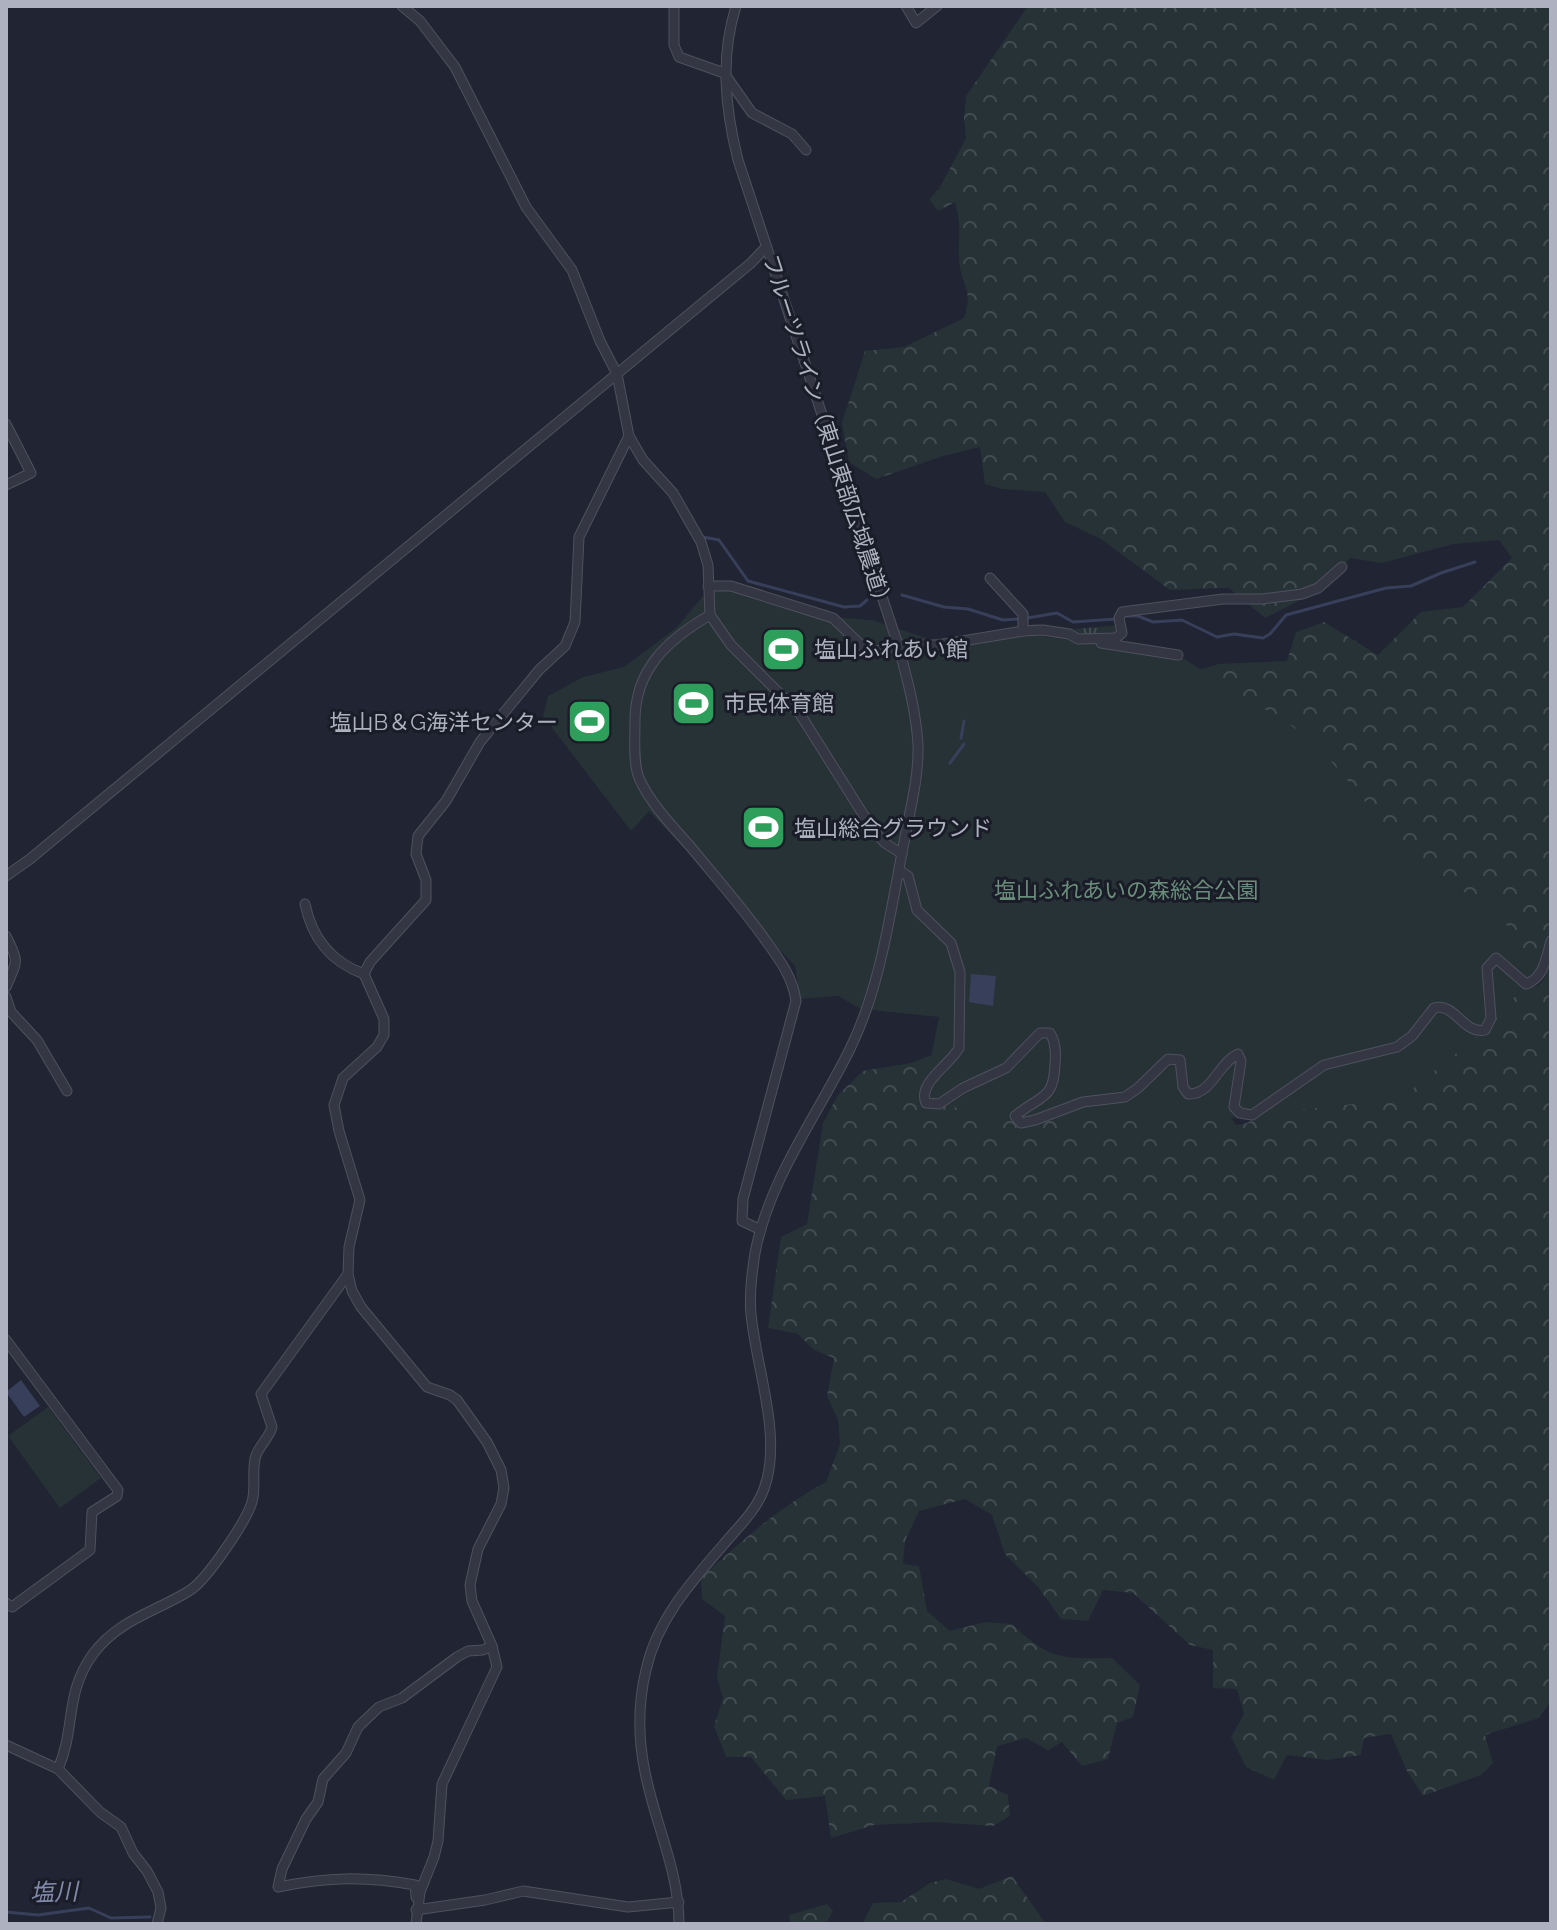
<svg xmlns="http://www.w3.org/2000/svg" width="1557" height="1930" font-family="Raleway,'Noto Sans JP',sans-serif">
	<style>
		.grass { fill: url(#grass-tufts) }
		.forest { fill: url(#forest-crowns) }
		.park { fill: #263236 }
		.water { fill: #383f5a }
		.lines { fill: none; stroke-linecap: round; stroke-linejoin: round }
		.stream { stroke: #383f5a; stroke-width: 3 }
		.minor-casing { stroke: #4f515e; stroke-width: 11 }
		.minor { stroke: #343743; stroke-width: 9 }
		.labels { text-anchor: middle; dominant-baseline: central; stroke-width: 6; stroke-linejoin: round; paint-order: stroke }
		.street-label { font-size: 22px; fill: #aeb1c0; stroke: #1a1c28 }
		.poi-label { font-size: 22px; fill: #aeb1c0; stroke: #1a1c28; text-anchor: start }
		.park-label { font-size: 22px; fill: #698d7a; stroke: #1a1c28 }
		.water-label { font-size: 24px; font-style: italic; fill: #8189aa; stroke: #1a1c28 }
	</style>
	<defs>
		<pattern id="grass-tufts" width="24" height="20" patternUnits="userSpaceOnUse" patternTransform="scale(2)"><rect width="24" height="20" fill="#263236"/><path d="M3 7l-1-3M5 7V3M7 7l1-3M15 17l-1-3M17 17v-4M19 17l1-3" fill="none" stroke="#434d51"/></pattern>
		<pattern id="forest-crowns" width="20" height="18" patternUnits="userSpaceOnUse" patternTransform="scale(2)"><rect width="20" height="18" fill="#263236"/><path d="M2 6a3 3 0 1 1 6 0M12 15a3 3 0 1 1 6 0" fill="none" stroke="#434d51"/></pattern>
	</defs>
	<rect width="100%" height="100%" fill="#212432"/>
	<!-- grass -->
	<polygon class="grass" points="1034,624 1075,629 1120,625 1116,638 1069,634 1024,626"/>
	<!-- forest -->
	<g class="forest">
		<path d="M 1028,6 L 1551,6 L 1551,931 L 1538,970 L 1531,980 L 1522,975 L 1178,676 L 1219,664 L 1287,661 L 1296,632 L 1324,622 L 1378,655 L 1421,612 L 1463,607 L 1512,558 L 1499,540 L 1453,544 L 1382,563 L 1350,558 L 1328,586 L 1265,618 L 1229,588 L 1170,590 L 1101,539 L 1065,522 L 1045,492 L 1002,489 L 985,484 L 980,447 L 943,456 L 876,479 L 849,462 L 842,423 L 865,351 L 904,347 L 964,318 C 974,287 961,287 959,260 C 958,237 962,226 955,202 L 938,211 L 929,199 L 939,189 L 966,138 L 964,118 L 966,96 Z"/>
		<path d="M 1551,959 L 1551,1701 L 1539,1718 L 1485,1735 L 1493,1763 L 1481,1775 L 1423,1796 L 1407,1771 L 1391,1734 L 1364,1738 L 1361,1755 L 1327,1760 L 1287,1755 L 1274,1780 L 1246,1767 L 1231,1737 L 1244,1714 L 1237,1689 L 1213,1688 L 1213,1650 L 1190,1645 L 1133,1593 L 1103,1590 L 1088,1621 L 1061,1619 L 1038,1587 L 1005,1554 L 992,1515 L 965,1499 L 919,1511 L 905,1541 L 903,1564 L 919,1566 L 927,1611 L 950,1631 L 985,1622 L 1012,1624 C 1049,1660 1062,1659 1112,1658 L 1140,1685 L 1133,1717 L 1117,1723 L 1108,1759 L 1082,1766 L 1062,1742 L 1048,1750 L 1026,1738 L 997,1746 L 989,1786 L 1008,1795 L 1010,1816 L 993,1826 L 935,1822 L 874,1825 L 831,1838 L 825,1796 L 786,1800 L 751,1757 L 726,1757 L 714,1726 L 723,1698 L 717,1677 L 725,1616 L 702,1599 L 701,1578 C 740,1542 779,1507 826,1482 L 840,1444 L 838,1420 L 827,1396 L 834,1358 L 814,1350 L 798,1334 L 768,1328 L 781,1237 L 807,1224 L 823,1123 L 838,1095 L 863,1071 L 911,1063 L 941,1051 L 1228,1113 L 1236,1125 C 1254,1124 1265,1111 1278,1100 L 1495,1017 L 1516,984 C 1543,993 1543,982 1551,959 Z"/>
		<polygon points="1012,1876 1046,1924 862,1924 873,1903 901,1902 930,1883 946,1879 979,1889"/>
		<polygon points="827,1904 833,1911 826,1924 790,1924 789,1915"/>
	</g>
	<!-- park -->
	<g class="park">
		<polygon points="731,586 834,617 872,620 929,639 1028,634 1178,655 1312,739 1407,851 1471,897 1506,910 1506,923 1526,984 1485,1030 1400,1099 1252,1115 1255,1118 1041,1115 928,1105 923,1097 939,1017 861,1009 838,996 800,999 795,966 649,811 631,831 543,716 548,696 583,677 624,667 676,628 703,596"/>
		<polygon points="48,1407 101,1478 60,1508 8,1436"/>
	</g>
	<!-- water -->
	<g class="water">
		<polygon points="971,974 996,976 993,1006 969,1002"/>
		<polygon points="21,1380 40,1406 24,1417 6,1392"/>
	</g>
	<g class="lines">
		<!-- stream -->
		<g class="stream">
			<polyline points="703,537 719,540 748,581 844,607 860,606 867,600"/>
			<polyline points="902,595 944,607 968,609 1003,620 1019,619"/>
			<polyline points="1127,616 1138,616 1153,622 1182,620 1217,637 1234,634 1263,638 1270,634 1286,615 1386,588 1411,586 1441,573 1475,562"/>
			<polyline points="1027,618 1057,613 1073,622 1116,619"/>
			<polyline points="961,738 964,721"/>
			<polyline points="950,763 964,744"/>
			<polyline points="6,1912 38,1915 89,1908 111,1918 150,1917"/>
		</g>
		<defs>
			<g id="minor">
				<polyline points="402,6 420,21 455,67 526,207 572,270 600,341 617,374 629,436 643,460 673,493 701,542 708,565 710,615 731,645 800,714 873,830 885,843 902,854"/>
				<polyline points="674,6 674,45 679,57 724,73 752,113 792,134 806,150"/>
				<polyline points="906,6 916,23 937,6"/>
				<polyline points="6,424 31,473 6,485"/>
				<polyline points="990,578 1023,614 1023,631"/>
				<polyline points="708,586 731,586 833,618 865,649 877,651 898,645 938,645 1023,631 1043,630 1069,634 1078,639 1116,638 1122,633 1119,618 1122,612 1223,599 1262,599 1302,594 1318,588 1342,567"/>
				<path d="M 710,615 C 667,640 634,670 635,723 C 635,739 633,763 639,778 C 650,803 672,826 690,846 C 716,878 743,908 766,941 C 780,960 793,978 796,1001 L 743,1199 L 742,1221 L 761,1230"/>
				<polyline points="1101,643 1178,655"/>
				<path d="M 899,870 L 908,876 L 917,910 L 951,943 L 960,972 L 959,1048 C 950,1065 917,1083 926,1103 L 939,1104 L 963,1088 L 1006,1068 L 1040,1033 L 1050,1033 C 1056,1043 1056,1053 1055,1064 C 1054,1101 1040,1095 1015,1116 L 1021,1123 L 1035,1120 L 1083,1102 L 1125,1097 L 1138,1088 L 1168,1059 L 1180,1060 L 1183,1087 L 1188,1094 C 1212,1095 1218,1063 1238,1054 L 1241,1061 L 1234,1107 L 1240,1113 L 1252,1115 L 1324,1065 L 1397,1047 L 1412,1036 L 1434,1008 C 1455,1002 1464,1035 1485,1030 L 1491,1018 L 1487,968 L 1496,958 L 1526,984 C 1544,978 1546,958 1551,941"/>
				<polyline points="6,876 30,859 751,263 766,247"/>
				<path d="M 305,904 C 312,938 331,962 364,974"/>
				<path d="M 6,936 C 20,963 17,961 6,987"/>
				<polyline points="6,997 11,1012 37,1040 67,1091"/>
				<polyline points="6,1340 118,1490 117,1496 92,1512 90,1550 12,1607 6,1603"/>
				<polyline points="6,1745 58,1769 100,1812 121,1827 133,1853 147,1871 158,1892 161,1908 157,1924"/>
				<path d="M 58,1769 C 76,1728 64,1694 93,1654 C 118,1620 155,1612 189,1591 C 206,1581 246,1522 252,1502 C 256,1488 252,1473 255,1459 C 257,1447 269,1439 272,1427 L 261,1394 L 348,1274"/>
				<path d="M 416,1897 L 415,1885 C 365,1876 328,1877 278,1887 L 282,1869 L 306,1819 L 318,1802 L 323,1779 L 346,1753 L 358,1727 L 379,1707 L 402,1698 L 457,1657 L 468,1651 L 483,1650 L 492,1646"/>
				<polyline points="416,1910 485,1900 523,1891 628,1907 679,1902"/>
				<polyline points="416,1924 420,1892 434,1857 438,1841 442,1784 497,1667 492,1646 472,1601 470,1585 478,1549 501,1504 504,1488 501,1470 487,1442 457,1400 450,1395 427,1387 361,1307 352,1291 348,1274 349,1247 360,1200 339,1131 334,1105 343,1078 377,1047 384,1035 384,1019 364,974 370,962 426,900 426,880 416,854 418,836 446,801 480,742 539,670 565,646 575,622 579,537 629,436"/>
				<path d="M 679,1924 C 679,1870 655,1824 645,1772 C 638,1738 638,1703 646,1670 C 657,1620 691,1582 724,1544 C 738,1527 756,1511 764,1489 C 783,1437 756,1368 751,1314 C 749,1295 752,1272 755,1253 C 769,1179 817,1116 850,1049 C 880,987 889,920 902,853 C 908,817 919,781 918,745 C 916,710 907,678 898,645 L 738,160 C 725,108 720,58 736,6"/>
			</g>
		</defs>
		<!-- minor casing -->
		<use href="#minor" class="minor-casing"/>
		<!-- minor -->
		<use href="#minor" class="minor"/>
	</g>
	<!-- icons -->
	<defs>
		<symbol id="stadium-square" viewBox="-11 -11 22 22"><rect x="-9" y="-9" width="18" height="18" rx="4" fill="#2e9e5b" stroke="#1a1c28"/><path d="M0-5a6.5 5 0 1 0 0 10a6.5 5 0 1 0 0-10ZM-3.5-1.8h7v3.6h-7Z" fill="#fff"/></symbol>
	</defs>
	<g fill-rule="evenodd">
		<use href="#stadium-square" x="758" y="624" width="51" height="51"/>
		<use href="#stadium-square" x="668" y="678" width="51" height="51"/>
		<use href="#stadium-square" x="564" y="696" width="51" height="51"/>
		<use href="#stadium-square" x="738" y="802" width="51" height="51"/>
	</g>
	<g class="labels">
		<!-- street labels -->
		<g class="street-label">
			<text transform="translate(828 433) rotate(72)">フルーツライン（東山東部広域農道）</text>
		</g>
		<!-- poi labels -->
		<g class="poi-label">
			<text x="814" y="649">塩山ふれあい館</text>
			<text x="724" y="703">市民体育館</text>
			<text x="558" y="722" text-anchor="end">塩山B＆G海洋センター</text>
			<text x="794" y="828">塩山総合グラウンド</text>
		</g>
		<!-- park labels -->
		<g class="park-label">
			<text x="1126" y="890">塩山ふれあいの森総合公園</text>
		</g>
		<!-- water labels -->
		<g class="water-label">
			<text transform="translate(54 1892) rotate(-2)">塩川</text>
		</g>
	</g>
	<!-- border -->
	<rect width="1557" height="1930" fill="none" stroke="#aeb1c0" stroke-width="16"/>
</svg>
